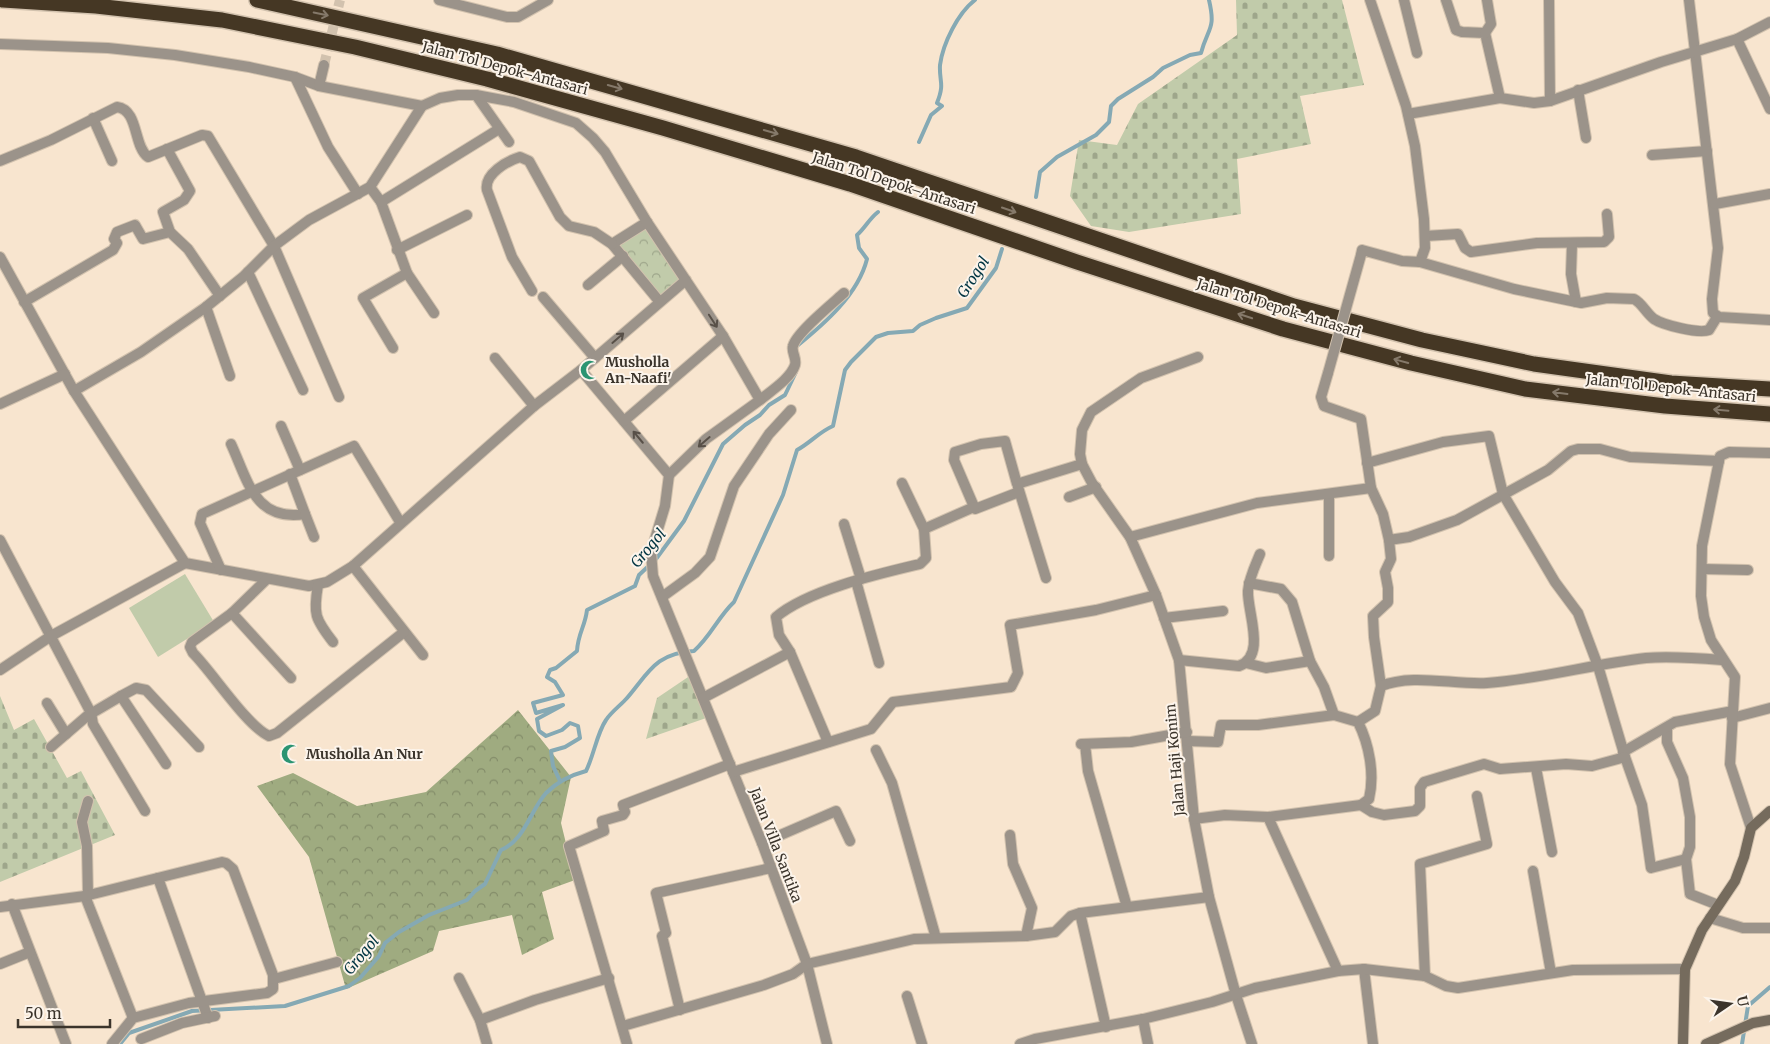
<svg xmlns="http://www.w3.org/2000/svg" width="1770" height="1044" font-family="Merriweather,serif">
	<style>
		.forest { fill: url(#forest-crowns) }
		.cemetery { fill: url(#cemetery-stones) }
		.park { fill: url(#park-crowns) }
		.pitch { fill: #c1cbaa }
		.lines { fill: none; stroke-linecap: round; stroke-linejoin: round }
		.stream { stroke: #85a9b4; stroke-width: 4 }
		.street-tunnel { stroke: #d2c2ae; stroke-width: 10; stroke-dasharray: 10 5; stroke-linecap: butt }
		.street-casing { stroke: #d2c2ae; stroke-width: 12 }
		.secondary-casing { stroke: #d2c2ae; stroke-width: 12 }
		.highway-casing { stroke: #d2c2ae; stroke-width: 18 }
		.street { stroke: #9b938a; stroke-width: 10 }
		.secondary { stroke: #756b5d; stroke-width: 10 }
		.highway { stroke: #453724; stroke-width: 15 }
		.street-bridge-casing { stroke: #d2c2ae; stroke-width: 12; stroke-linecap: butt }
		.street-bridge { stroke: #9b938a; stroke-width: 10 }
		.oneway { stroke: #85796a }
		.oneway2 { stroke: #585048 }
		.labels { text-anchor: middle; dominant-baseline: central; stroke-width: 4; stroke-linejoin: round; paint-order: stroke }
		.street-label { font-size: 14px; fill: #3b342b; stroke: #fcf4eb }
		.poi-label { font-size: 14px; font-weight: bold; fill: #3b342b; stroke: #fcf4eb; text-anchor: start }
		.water-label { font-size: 15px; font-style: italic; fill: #023542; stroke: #fcf4eb }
	</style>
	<defs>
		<pattern id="forest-crowns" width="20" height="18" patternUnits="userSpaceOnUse" patternTransform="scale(1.25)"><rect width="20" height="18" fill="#9fab80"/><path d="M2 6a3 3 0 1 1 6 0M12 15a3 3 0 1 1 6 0" fill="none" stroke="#838c69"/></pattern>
		<pattern id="cemetery-stones" width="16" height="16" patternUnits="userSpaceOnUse" patternTransform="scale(1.25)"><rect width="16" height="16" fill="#c1cbaa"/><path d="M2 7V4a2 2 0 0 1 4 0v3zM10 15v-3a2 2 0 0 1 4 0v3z" fill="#9ea68b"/></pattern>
		<pattern id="park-crowns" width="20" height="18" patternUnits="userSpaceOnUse" patternTransform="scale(1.25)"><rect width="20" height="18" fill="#c1cbaa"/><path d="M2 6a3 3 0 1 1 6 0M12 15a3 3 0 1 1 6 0" fill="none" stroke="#9ea68b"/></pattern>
	</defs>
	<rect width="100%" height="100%" fill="#f8e5cf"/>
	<!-- forest -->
	<polygon class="forest" points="518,710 571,777 561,823 575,880 542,892 554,939 522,955 512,915 439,931 433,951 346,989 309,857 257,786 293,773 357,806 426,792"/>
	<!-- cemetery -->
	<g class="cemetery">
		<polygon points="1236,0 1342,0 1364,85 1300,96 1311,144 1237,159 1241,214 1129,232 1091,226 1070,196 1079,140 1117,145 1138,104 1237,35"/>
		<polygon points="694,673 709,717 646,739 657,698"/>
		<polygon points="0,696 14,730 34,719 67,778 81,771 115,835 0,882"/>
	</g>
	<!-- park -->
	<polygon class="park" points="648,224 685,280 660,302 613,243"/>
	<!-- pitch -->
	<polygon class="pitch" points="185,574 214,622 158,657 129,608"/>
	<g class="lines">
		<!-- stream -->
		<g class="stream">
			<path d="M 919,142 L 931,115 L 942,106 L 937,103 C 945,83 939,82 940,65 C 943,43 958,13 975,0"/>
			<path d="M 1036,197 L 1040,172 L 1057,157 L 1096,135 L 1109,122 L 1111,106 L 1118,99 L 1153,77 L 1163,68 L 1190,55 L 1201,53 C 1208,27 1216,30 1209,0"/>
			<path d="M 797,346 C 824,324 858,295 867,259 L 859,248 L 857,235 C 865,228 869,219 878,212"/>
			<path d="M 560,781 L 553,766 L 551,751 L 565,747 L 580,738 L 578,726 L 570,723 L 562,730 L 546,736 L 539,731 L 537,719 L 563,705 L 536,713 L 533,703 L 563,695 L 555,682 L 547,677 L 550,670 L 556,668 L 577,651 C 578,633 585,627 587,610 L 635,586 L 639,575 L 656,559 L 684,521 L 723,444 L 745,425 L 760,415 L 769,405 L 785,395 L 796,372"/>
			<path d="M 120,1044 L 129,1033 L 192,1011 L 285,1006 L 349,986 L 360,978 L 379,956 L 385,943 L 399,932 L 429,915 L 467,900 L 475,891 L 485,884 L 501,850 C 525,840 530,811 546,793 C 558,781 571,775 586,771 C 594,755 597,733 606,720 C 611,712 621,705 627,698 C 649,672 656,653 694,651 C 711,636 718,617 734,602 L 783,495 L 797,450 C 810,443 819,432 833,426 L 845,370 L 851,362 L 876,337 L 888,333 L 913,331 L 920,325 L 936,318 L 967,308 L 996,268 L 1002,249"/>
			<polyline points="1742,1044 1748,1006 1770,987"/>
		</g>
		<!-- street-tunnel -->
		<polyline class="street-tunnel" points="324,65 340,0"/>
		<defs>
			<g id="street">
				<polyline points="439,0 507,17 518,17 548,0"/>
				<polyline points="1404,0 1417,53"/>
				<polyline points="1446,0 1456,30 1462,32 1485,33 1500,98"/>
				<polyline points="1549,0 1550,101"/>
				<polyline points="1689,0 1718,248 1712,299 1713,313 1719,317 1770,320"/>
				<polyline points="1485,33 1491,24 1487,0"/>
				<polyline points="1737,39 1770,109"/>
				<polyline points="0,44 108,48 175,55 249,67 295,77 319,86 422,106"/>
				<polyline points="295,77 328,147 358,194"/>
				<polyline points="319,86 324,65"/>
				<polyline points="1578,90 1586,138"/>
				<polyline points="476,95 509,142"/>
				<polyline points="1408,114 1500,98 1534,103 1550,101 1661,62 1737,39 1770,22"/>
				<polyline points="93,118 112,161"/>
				<polyline points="167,149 190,191 184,200 163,212 170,232"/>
				<polyline points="1652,155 1707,151"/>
				<path d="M 0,161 L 51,140 L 117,107 C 139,110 133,146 148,157 L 202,135 L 208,136 L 274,246 L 339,397"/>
				<polyline points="370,187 381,202 407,273 434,313"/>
				<polyline points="381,202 499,129"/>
				<polyline points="1715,204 1770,194"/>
				<polyline points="647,222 612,244 659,301"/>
				<polyline points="1425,236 1458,234 1465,248 1471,252 1537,243 1604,242 1609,237 1607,214"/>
				<polyline points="1572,244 1571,274 1576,302"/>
				<polyline points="397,250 467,215"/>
				<polyline points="1361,255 1362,250 1402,261 1420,262 1425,248 1424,219 1415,146 1406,106 1370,0"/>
				<polyline points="0,257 74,391"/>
				<path d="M 1420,262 L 1514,289 L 1581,303 L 1607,298 L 1634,299 C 1642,303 1646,313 1654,319 C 1663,325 1699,334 1709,330 L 1717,317"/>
				<polyline points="248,272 303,390"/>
				<polyline points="588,285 623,256"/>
				<path d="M 532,291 L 512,257 L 487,190 C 484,174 507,161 520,157 L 529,161 L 560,217 L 569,226 L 594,232 L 612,244"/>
				<polyline points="543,297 595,358"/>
				<polyline points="24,302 113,250 117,243 114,239 117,232 135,225 143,239 170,232 188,249 220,296"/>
				<polyline points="206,307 230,376"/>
				<polyline points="393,348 363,298 407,273"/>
				<polyline points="1198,357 1141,378 1091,412 1082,430 1080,454 1082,464 1092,483 1130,537 1156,595 1179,660 1194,819 1209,897 1236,995 1252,1044"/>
				<polyline points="495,358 534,406"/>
				<polyline points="581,370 669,475 665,506 651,552 653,576 762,843 807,964 827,1044"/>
				<polyline points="1328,373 1321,397 1324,406 1361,419 1371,488 1383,514 1389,540 1409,537 1457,520 1548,470 1571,451 1578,449 1600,449 1630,457 1719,461"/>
				<path d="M 760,400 C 771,391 791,378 795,365 C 797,358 791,352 793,346 C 796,333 833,303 844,293"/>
				<polyline points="0,404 65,374"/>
				<polyline points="624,421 723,336"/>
				<polyline points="281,426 300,470"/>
				<path d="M 231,444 C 248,481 255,522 305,514 L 290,474"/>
				<polyline points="1367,463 1443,442 1489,436 1503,494 1555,582 1578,613 1598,666 1625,757 1642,805 1651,868 1686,859"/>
				<polyline points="669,475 706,439 760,400 723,336 647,222 605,152 593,138 576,123 514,102 476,95 458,95 440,98 422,106 370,187 309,220 274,246 243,277 206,307 141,352 74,391 185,563 309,586 327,582 353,566 534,406 581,370 686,280"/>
				<polyline points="1018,487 1046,578"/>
				<polyline points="1019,492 975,509 954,460 955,452 981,444 1005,441 1017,484 1082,464"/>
				<polyline points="1329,494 1329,556"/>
				<polyline points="1069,497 1096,487"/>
				<polyline points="305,514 314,537"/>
				<polyline points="844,524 861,579"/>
				<polyline points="924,529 974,507"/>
				<polyline points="1130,537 1257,503 1371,488"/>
				<polyline points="0,540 91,713 93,724 145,811"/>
				<polyline points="353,566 423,655"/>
				<polyline points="1702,569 1748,570"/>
				<polyline points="221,570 200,523 202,514 354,446 400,522"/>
				<path d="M 267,579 L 232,613 L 192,642 L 190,647 L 193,653 C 213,673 246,725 269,736 L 277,733 L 404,632"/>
				<polyline points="856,581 879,663"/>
				<polyline points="1249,583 1281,589 1292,602 1310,661 1324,687 1334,715"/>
				<path d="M 318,585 C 313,614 315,619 333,642"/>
				<polyline points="662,597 695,573 710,557 734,486 769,434 791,410"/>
				<polyline points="232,613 291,678"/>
				<polyline points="1164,618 1223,611"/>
				<path d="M 790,652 L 779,635 L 776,617 C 808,590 878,574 920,564 L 926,558 L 924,529 L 902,483"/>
				<path d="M 1179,660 L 1239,666 C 1267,656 1247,612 1248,591 C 1249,578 1255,566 1260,554"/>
				<polyline points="1246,663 1266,668 1310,661"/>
				<polyline points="0,670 51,636 185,563"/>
				<polyline points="1381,686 1374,637 1373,616 1388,602 1388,588 1385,572 1391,559 1389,540"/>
				<polyline points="121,696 136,688 146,690 199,747"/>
				<polyline points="703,698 790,652 828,742"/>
				<polyline points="47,703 66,734"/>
				<polyline points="1732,718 1770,708"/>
				<path d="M 1358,722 L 1375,711 L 1381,686 C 1413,673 1453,685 1487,683 C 1541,679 1593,664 1646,658 C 1672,656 1697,658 1722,660"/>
				<polyline points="1667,728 1667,742 1683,778 1690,817 1690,847 1686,859 1690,894 1718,905"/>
				<path d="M 1187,741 L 1218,742 L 1221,725 L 1258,725 L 1334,715 L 1358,722 C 1369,744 1375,774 1369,799 L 1361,805 L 1268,817"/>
				<polyline points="1081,744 1131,742 1187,732"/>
				<polyline points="1085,744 1088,771 1127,907"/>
				<polyline points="51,747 87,716 121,696 166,764"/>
				<polyline points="876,750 892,783 936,938"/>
				<polyline points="1623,752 1675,722 1733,711"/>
				<polyline points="1536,768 1552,852"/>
				<polyline points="733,772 871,729 893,702 1011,687 1018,673 1010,625 1096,610 1156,595"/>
				<polyline points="1361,805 1372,812 1384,815 1415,811 1420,806 1420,788 1424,782 1484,764 1500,769 1566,764 1592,766 1625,757"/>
				<polyline points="1194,819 1225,815 1268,817 1338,971"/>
				<polyline points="1751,828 1730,764 1735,677 1711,640 1704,617 1701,596 1702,546 1720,456 1729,452 1770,453"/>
				<polyline points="1010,835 1013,864 1032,908 1026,936"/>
				<polyline points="762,843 836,811 850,841"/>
				<polyline points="1533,871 1551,973"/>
				<polyline points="158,878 208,1018"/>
				<polyline points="85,896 133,1018"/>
				<polyline points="88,896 87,846 82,822 88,801"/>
				<polyline points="12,904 66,1044"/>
				<polyline points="0,907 85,896 222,862 226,863 233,869 273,975 273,989 267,993 189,1003 133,1018 112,1044"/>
				<polyline points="1080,913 1106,1027"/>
				<polyline points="1710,918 1743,928 1770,928"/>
				<polyline points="0,964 30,952"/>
				<polyline points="1364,969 1373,1044"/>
				<polyline points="1425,976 1420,864 1487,844 1477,796"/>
				<polyline points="459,978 480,1020 487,1044"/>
				<polyline points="274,979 337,962"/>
				<polyline points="907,996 922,1044"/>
				<polyline points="680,1010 662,936 666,933 656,893 771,868"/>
				<polyline points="1143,1019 1148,1044"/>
				<polyline points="480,1020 535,1000 609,978"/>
				<polyline points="623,1026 764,985 793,974 807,964 914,939 1026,936 1055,932 1071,916 1080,913 1209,897"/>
				<polyline points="141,1039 182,1023 215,1016"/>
				<polyline points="627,1044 569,846 604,831 602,821 623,815 625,812 623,805 730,764"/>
				<polyline points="1020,1044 1035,1039 1143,1019 1212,1002 1255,988 1338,971 1364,969 1425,976 1446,986 1458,988 1573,970 1685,969"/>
			</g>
			<g id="secondary">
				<polyline points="1683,1044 1685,969 1702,930 1735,881 1744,857 1751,828 1770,811"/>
				<polyline points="1706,1044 1753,1023 1770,1020"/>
			</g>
			<g id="highway">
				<polyline points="3,0 96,6 222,20 355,47 487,79 663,128 850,184 1077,262 1283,329 1411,363 1525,389 1665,406 1770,414"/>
				<polyline points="257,0 497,54 856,157 1294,306 1422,340 1534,364 1671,383 1770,389"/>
			</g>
		</defs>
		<!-- street casing -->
		<use href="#street" class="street-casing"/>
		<!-- secondary casing -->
		<use href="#secondary" class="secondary-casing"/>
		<!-- highway casing -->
		<use href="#highway" class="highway-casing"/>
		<!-- street -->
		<use href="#street" class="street"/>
		<!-- secondary -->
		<use href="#secondary" class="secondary"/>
		<!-- highway -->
		<use href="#highway" class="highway"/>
		<defs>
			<polyline id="street-bridge" points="1328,373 1361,255"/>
		</defs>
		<!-- street-bridge casing -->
		<use href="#street-bridge" class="street-bridge-casing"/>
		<!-- street-bridge -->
		<use href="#street-bridge" class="street-bridge"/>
	</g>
	<!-- one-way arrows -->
	<defs><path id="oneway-shaft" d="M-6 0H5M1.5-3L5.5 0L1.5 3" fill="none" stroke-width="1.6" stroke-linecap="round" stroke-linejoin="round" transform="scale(1.25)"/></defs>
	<g class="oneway">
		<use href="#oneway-shaft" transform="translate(321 14) rotate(12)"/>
		<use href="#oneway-shaft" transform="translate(615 87) rotate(16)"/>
		<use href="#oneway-shaft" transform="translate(771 132) rotate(16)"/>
		<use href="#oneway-shaft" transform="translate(1009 210) rotate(19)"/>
		<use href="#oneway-shaft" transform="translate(1245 316) rotate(-162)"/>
		<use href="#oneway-shaft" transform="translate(1401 361) rotate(-165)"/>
		<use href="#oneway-shaft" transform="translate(1560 393) rotate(-173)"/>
		<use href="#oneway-shaft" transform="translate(1721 410) rotate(-175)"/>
	</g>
	<g class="oneway2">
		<use href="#oneway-shaft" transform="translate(713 321) rotate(57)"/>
		<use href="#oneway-shaft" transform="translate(618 338) rotate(-41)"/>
		<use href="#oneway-shaft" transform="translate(638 437) rotate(-130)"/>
		<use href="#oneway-shaft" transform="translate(704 442) rotate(139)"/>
	</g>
	<!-- icons -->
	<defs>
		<symbol id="mosque-bare" viewBox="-9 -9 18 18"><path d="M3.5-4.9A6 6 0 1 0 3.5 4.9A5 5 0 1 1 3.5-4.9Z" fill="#2b9472" stroke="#fcf4eb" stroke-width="2.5" paint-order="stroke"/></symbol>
	</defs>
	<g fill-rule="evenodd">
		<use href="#mosque-bare" x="576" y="356" width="28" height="28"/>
		<use href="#mosque-bare" x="277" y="740" width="28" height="28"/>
	</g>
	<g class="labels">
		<!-- street labels -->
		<g class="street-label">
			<text transform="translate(505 68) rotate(15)">Jalan Tol Depok–Antasari</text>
			<text transform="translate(894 183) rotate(18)">Jalan Tol Depok–Antasari</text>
			<text transform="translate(1279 308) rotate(17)">Jalan Tol Depok–Antasari</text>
			<text transform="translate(1671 388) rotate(6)">Jalan Tol Depok–Antasari</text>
			<text transform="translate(1175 760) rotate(-95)">Jalan Haji Konim</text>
			<text transform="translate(776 845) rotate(69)">Jalan Villa Santika</text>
		</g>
		<!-- poi labels -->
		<g class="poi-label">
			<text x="605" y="362">Musholla<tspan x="605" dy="16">An-Naafi'</tspan></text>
			<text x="306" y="754">Musholla An Nur</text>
		</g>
		<!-- water labels -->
		<g class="water-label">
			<text transform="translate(973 277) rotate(-57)">Grogol</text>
			<text transform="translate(648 548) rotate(-50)">Grogol</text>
			<text transform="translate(361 955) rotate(-50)">Grogol</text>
		</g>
	</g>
	<!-- north arrow -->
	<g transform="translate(1730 1004) rotate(77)" stroke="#fcf4eb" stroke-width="4" paint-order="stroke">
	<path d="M0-4L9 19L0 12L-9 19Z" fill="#3b342b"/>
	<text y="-8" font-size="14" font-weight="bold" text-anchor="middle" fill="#3b342b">U</text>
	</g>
	<!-- scale -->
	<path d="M18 1019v8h92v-8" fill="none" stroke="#3b342b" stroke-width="2.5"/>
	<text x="25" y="1019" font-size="15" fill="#3b342b" stroke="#fcf4eb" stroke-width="4" paint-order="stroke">50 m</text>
</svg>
